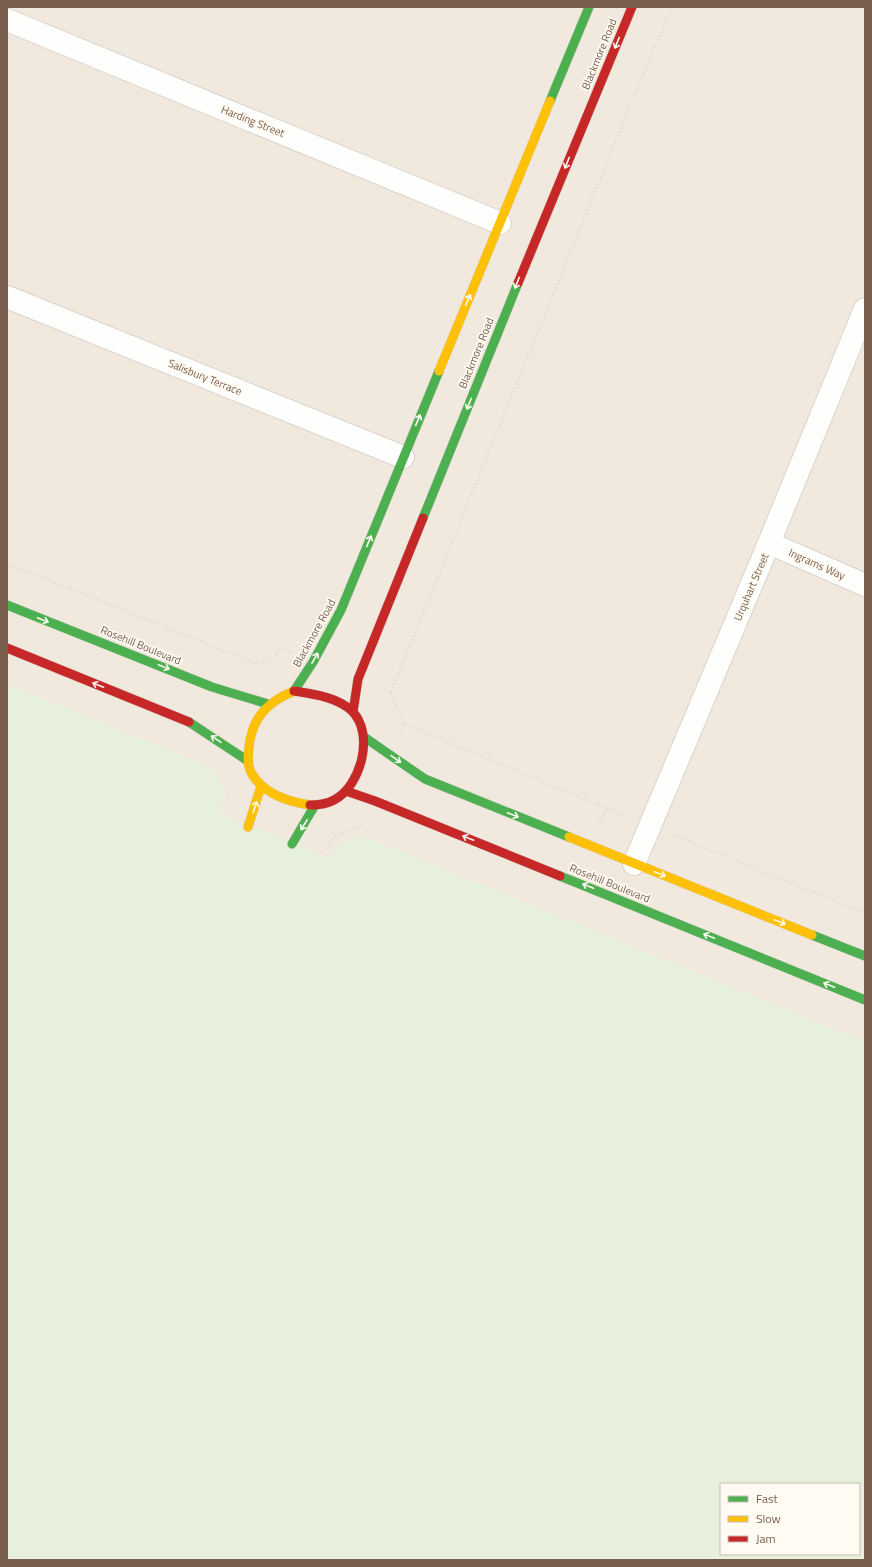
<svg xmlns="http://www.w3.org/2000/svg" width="872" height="1567" font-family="'Titillium Web',sans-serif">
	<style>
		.residential { fill: #f2e9de }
		.green { fill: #e6f0db; fill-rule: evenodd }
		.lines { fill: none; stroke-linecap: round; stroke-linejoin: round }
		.street-casing { stroke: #d9d3ce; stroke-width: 24 }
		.fast-casing { stroke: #d8d2ca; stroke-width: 10 }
		.slow-casing { stroke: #d8d2ca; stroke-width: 10 }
		.jam-casing { stroke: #d8d2ca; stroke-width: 10 }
		.path { stroke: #dcd6d0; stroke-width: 2.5; stroke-dasharray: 1 3; stroke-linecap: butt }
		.street { stroke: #fefefd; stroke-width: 22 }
		.fast { stroke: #4caf50; stroke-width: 9 }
		.slow { stroke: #ffc107; stroke-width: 9 }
		.jam { stroke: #c62828; stroke-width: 9 }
		.oneway { stroke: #fffbf3 }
		.labels { text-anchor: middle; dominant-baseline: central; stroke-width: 3.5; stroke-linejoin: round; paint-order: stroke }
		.street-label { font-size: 11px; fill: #7a5e4d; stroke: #fffbf3 }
	</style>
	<rect width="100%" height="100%" fill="#f9f6f0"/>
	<!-- residential -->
	<polygon class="residential" points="7,7 865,7 865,1042 360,835 329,859 217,812 225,795 214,769 7,684"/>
	<!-- green -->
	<path class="green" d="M 7,684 L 214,769 L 225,795 L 218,812 L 329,859 L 335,846 L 360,835 L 865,1042 L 865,1560 L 7,1560 ZM 721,1484 L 859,1484 L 859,1554 L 721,1554 Z"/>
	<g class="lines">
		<defs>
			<g id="street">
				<polyline points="7,20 500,223"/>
				<polyline points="7,297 403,457"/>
				<polyline points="769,543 865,585"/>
				<polyline points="634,864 769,543 865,309"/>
			</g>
			<g id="fast">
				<polyline points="550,101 589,7"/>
				<polyline points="423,518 518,283"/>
				<polyline points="7,605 212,687 268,704"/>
				<polyline points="294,691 313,662 341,610 439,371"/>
				<polyline points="189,722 248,761"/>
				<polyline points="364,737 425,779 569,837"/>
				<polyline points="292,844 315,805"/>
				<polyline points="560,876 865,1000"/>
				<polyline points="812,935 865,956"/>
			</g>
			<g id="slow">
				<polyline points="439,371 550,101"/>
				<path d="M 294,691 C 267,702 252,718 249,747 C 248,756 247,766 252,774 C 264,794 289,802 310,805"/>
				<polyline points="248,827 261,786"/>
				<polyline points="569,837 812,935"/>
			</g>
			<g id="jam">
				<polyline points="518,283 632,7"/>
				<polyline points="7,648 189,722"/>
				<path d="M 294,691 C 313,694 337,697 352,711 C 375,734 361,786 334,800 C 327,804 318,805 310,805"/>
				<polyline points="353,712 358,679 423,518"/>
				<polyline points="346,791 375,801 560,876"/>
			</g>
		</defs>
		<!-- street casing -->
		<use href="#street" class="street-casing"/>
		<!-- fast casing -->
		<use href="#fast" class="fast-casing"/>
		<!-- slow casing -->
		<use href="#slow" class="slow-casing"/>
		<!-- jam casing -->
		<use href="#jam" class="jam-casing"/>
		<!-- path -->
		<g class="path">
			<polyline points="7,563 259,665 274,659 280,647 291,652"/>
			<polyline points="381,688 391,692 404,724 627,817"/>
			<polyline points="391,692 643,74 672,7"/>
			<polyline points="400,733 404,724"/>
			<polyline points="600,823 607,808"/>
			<polyline points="673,835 865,913"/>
			<polyline points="327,850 334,837 360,826 362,822"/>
		</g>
		<!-- street -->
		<use href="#street" class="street"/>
		<!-- fast -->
		<use href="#fast" class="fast"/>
		<!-- slow -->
		<use href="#slow" class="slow"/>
		<!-- jam -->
		<use href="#jam" class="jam"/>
	</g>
	<!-- one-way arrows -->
	<defs><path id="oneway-shaft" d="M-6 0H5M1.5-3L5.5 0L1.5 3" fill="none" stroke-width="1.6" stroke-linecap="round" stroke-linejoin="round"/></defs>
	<g class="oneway">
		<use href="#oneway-shaft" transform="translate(617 43) rotate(112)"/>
		<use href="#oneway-shaft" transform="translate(567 163) rotate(112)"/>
		<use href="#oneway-shaft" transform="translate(517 283) rotate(112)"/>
		<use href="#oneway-shaft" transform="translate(468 300) rotate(-67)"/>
		<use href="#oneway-shaft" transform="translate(469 404) rotate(112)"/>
		<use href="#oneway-shaft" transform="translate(418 420) rotate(-67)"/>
		<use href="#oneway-shaft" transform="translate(369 541) rotate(-68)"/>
		<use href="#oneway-shaft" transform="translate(43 620) rotate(22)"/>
		<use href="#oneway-shaft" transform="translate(315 658) rotate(-60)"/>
		<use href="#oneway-shaft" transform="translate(164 667) rotate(22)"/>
		<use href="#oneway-shaft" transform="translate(98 685) rotate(-158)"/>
		<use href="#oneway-shaft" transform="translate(216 739) rotate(-146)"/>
		<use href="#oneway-shaft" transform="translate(396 759) rotate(35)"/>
		<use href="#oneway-shaft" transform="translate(255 807) rotate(-72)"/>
		<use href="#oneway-shaft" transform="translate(513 815) rotate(22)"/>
		<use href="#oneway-shaft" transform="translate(304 825) rotate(121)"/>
		<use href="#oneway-shaft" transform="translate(468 838) rotate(-158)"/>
		<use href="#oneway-shaft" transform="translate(660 874) rotate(22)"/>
		<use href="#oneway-shaft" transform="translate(588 886) rotate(-158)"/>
		<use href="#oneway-shaft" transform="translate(780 922) rotate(22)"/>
		<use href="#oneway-shaft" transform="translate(709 936) rotate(-158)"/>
		<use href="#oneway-shaft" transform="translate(829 985) rotate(-158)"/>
	</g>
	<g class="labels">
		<!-- street labels -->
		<g class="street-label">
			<text transform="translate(599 54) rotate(-68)">Blackmore Road</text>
			<text transform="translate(253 121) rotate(22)">Harding Street</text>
			<text transform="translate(476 353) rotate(-68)">Blackmore Road</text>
			<text transform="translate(205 377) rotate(22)">Salisbury Terrace</text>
			<text transform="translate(817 564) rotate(24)">Ingrams Way</text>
			<text transform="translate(751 587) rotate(-67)">Urquhart Street</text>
			<text transform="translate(314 633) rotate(-61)">Blackmore Road</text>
			<text transform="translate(141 645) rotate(22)">Rosehill Boulevard</text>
			<text transform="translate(610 883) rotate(22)">Rosehill Boulevard</text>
		</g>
	</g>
	<!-- border -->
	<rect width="872" height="1567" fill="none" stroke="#7a5e4d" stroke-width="16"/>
	<!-- legend -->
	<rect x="720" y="1483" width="140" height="72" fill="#fffbf3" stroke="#cabcb1"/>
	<rect x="728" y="1496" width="20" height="6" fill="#4caf50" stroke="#cabcb1"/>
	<text x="756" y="1503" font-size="12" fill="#7a5e4d">Fast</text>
	<rect x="728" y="1516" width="20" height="6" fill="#ffc107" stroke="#cabcb1"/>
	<text x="756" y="1523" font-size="12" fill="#7a5e4d">Slow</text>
	<rect x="728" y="1536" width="20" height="6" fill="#c62828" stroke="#cabcb1"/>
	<text x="756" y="1543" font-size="12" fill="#7a5e4d">Jam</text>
</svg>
